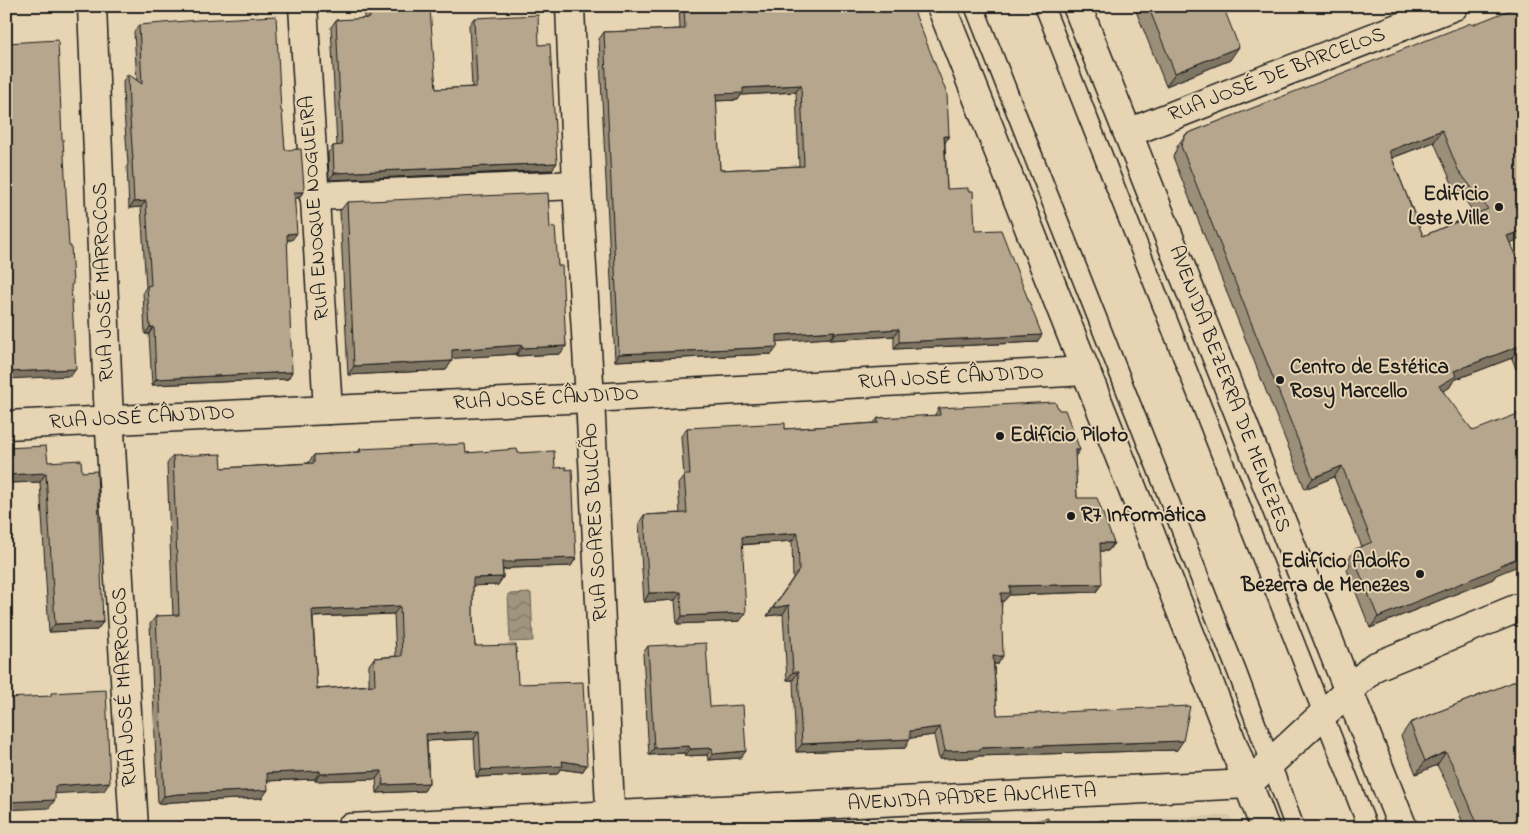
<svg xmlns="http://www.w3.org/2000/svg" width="1529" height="834" font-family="'Indie Flower',sans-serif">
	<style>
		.built { fill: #d7c6a7 }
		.water { fill: url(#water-waves); stroke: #6b6557 }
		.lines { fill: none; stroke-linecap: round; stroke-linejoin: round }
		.service-casing { stroke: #1c1c1c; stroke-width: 21 }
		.minor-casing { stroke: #1c1c1c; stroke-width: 31 }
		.tertiary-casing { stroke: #1c1c1c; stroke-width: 31 }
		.primary-casing { stroke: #1c1c1c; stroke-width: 31 }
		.service { stroke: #e6d4b2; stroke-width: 18 }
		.minor { stroke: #e6d4b2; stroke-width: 28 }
		.tertiary { stroke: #e6d4b2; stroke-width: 28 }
		.primary { stroke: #e6d4b2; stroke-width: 28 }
		.wall { fill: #9c8f79; stroke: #1c1c1c; fill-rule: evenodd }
		.shaded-wall { fill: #7f7463; stroke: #1c1c1c }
		.building { fill: #b5a68d; stroke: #1c1c1c; fill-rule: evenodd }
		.poi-dot { fill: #1c1c1c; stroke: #e6d4b2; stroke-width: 2 }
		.labels { text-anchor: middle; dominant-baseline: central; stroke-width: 4; stroke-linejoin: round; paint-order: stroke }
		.street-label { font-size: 21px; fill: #1c1c1c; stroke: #e6d4b2 }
		.poi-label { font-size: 21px; font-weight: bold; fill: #1c1c1c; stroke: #e6d4b2; text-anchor: start }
	</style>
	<defs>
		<pattern id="water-waves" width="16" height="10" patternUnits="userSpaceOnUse" patternTransform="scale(1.25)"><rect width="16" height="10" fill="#a0957f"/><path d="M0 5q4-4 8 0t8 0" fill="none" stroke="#827967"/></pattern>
	</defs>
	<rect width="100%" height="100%" fill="#e6d4b2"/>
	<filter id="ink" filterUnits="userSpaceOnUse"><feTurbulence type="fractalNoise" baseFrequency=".02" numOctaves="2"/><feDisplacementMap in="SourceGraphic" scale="10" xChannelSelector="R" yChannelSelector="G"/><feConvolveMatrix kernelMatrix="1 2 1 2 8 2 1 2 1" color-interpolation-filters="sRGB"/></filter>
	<g filter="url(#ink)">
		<!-- built -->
		<polygon class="built" points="1230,815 1235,828 948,828"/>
		<!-- water -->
		<polygon class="water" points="531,593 533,641 510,642 508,594"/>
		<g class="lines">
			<defs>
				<g id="service">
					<polyline points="974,6 1237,672 1295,828"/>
					<polyline points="1044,6 1368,828"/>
				</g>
				<g id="minor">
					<polyline points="92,6 108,398 134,828"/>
					<polyline points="303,6 328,410"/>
					<polyline points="570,6 577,185 590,398 611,828"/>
					<polyline points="314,196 577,185"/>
				</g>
				<g id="tertiary">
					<polyline points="1128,133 1454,6"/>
					<polyline points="6,425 590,398 1086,371"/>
					<polyline points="350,828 1248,784 1374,667 1523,606"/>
				</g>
				<g id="primary">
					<polyline points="941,6 1198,654 1265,828"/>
					<polyline points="1077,6 1135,151 1403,828"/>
				</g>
			</defs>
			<!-- service casing -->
			<use href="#service" class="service-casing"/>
			<!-- minor casing -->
			<use href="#minor" class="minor-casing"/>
			<!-- tertiary casing -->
			<use href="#tertiary" class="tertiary-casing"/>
			<!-- primary casing -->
			<use href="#primary" class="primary-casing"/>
			<!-- service -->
			<use href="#service" class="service"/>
			<!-- minor -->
			<use href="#minor" class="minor"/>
			<!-- tertiary -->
			<use href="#tertiary" class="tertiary"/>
			<!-- primary -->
			<use href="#primary" class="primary"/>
		</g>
		<!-- wall -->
		<g class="wall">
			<polygon points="367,6 405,6 405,11 436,89 472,87 469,25 474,18 539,45 552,170 329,180 328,153 333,146 337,146 331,27 336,20 364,19 364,11"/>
			<path d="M 679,6 L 912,6 L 945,142 L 947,189 L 975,231 L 1037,342 L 894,349 L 894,336 L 830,340 L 830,338 L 777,341 L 777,347 L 772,354 L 615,361 L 599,39 L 604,32 L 680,29 ZM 796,92 L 799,166 L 720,170 L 716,101 L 738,100 L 741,95 Z"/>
			<polygon points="1134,6 1223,6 1230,60 1166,86"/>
			<polygon points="139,25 281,111 285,150 303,192 299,198 295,198 292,240 287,240 288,379 152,385 149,334 145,334 143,292 146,287 141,207 129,208 127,166 128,164 124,112 123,81 128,74 137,81 134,32"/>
			<path d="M 1472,25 L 1510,243 L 1523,274 L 1523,366 L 1516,369 L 1512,358 L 1454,380 L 1449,388 L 1443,390 L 1496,575 L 1493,579 L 1370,628 L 1347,570 L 1350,565 L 1348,560 L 1355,549 L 1362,547 L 1334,477 L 1305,489 L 1173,157 L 1178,145 L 1186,134 ZM 1434,142 L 1451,181 L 1475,214 L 1423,236 L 1392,158 Z"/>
			<polygon points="347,202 550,228 558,266 566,346 560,354 516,356 516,354 452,358 446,370 348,375 340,211"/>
			<polygon points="939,408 1075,457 1077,498 1114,543 1108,551 1100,551 1096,592 1009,595 1004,601 1002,601 998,664 994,664 997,715 1177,750 976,756 974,758 939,759 934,735 910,738 905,748 796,752 793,680 787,680 783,614 767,616 793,578 792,541 742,545 740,621 677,624 675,600 644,602 639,523 644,515 680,513 678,484 684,476 681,436 687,428 785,429 874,423 878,418 934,416"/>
			<polygon points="6,448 48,462 82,472 103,622 97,630 49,632 40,482 6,483"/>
			<path d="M 360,449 L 466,453 L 518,453 L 555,468 L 576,558 L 571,566 L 511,568 L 510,569 L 503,570 L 503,577 L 498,585 L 473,585 L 473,620 L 475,646 L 518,684 L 587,765 L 582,772 L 560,769 L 557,774 L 476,777 L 474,739 L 427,741 L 429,783 L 424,791 L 377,793 L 376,779 L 315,781 L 315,779 L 267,781 L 262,798 L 172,802 L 158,804 L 150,624 L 156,616 L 173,616 L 167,464 L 173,456 L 222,468 L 308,463 L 314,455 L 329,454 L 330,453 L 358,452 ZM 394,614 L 396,656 L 374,658 L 369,665 L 369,685 L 317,689 L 313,617 Z"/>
			<polygon points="648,646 710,707 741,758 708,760 707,755 685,756 684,753 649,755 643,653"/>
			<polygon points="1523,678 1523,828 1465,828 1448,786 1437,765 1416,774 1401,736 1410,723"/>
			<polygon points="960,819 989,828 954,828"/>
		</g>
		<!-- shaded-wall -->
		<g class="shaded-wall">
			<polygon points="1239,47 1230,60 1166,86 1175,73"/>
			<polygon points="801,85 796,92 741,95 738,100 711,101 716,94 743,88"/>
			<polygon points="1442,130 1434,142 1381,162 1389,151"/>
			<polygon points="944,136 949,136 945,143"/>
			<polygon points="557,163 552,170 329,180 334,173"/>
			<polygon points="294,192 303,192 299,198 290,198"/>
			<polygon points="146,201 141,207 129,208 134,202"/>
			<polygon points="1523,230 1523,238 1500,247 1507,236"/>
			<polygon points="297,233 292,240 282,240 287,234"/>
			<polygon points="150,327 154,327 149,334 145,334"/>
			<polygon points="899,329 894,336 830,340 835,333"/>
			<polygon points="835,331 830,338 772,342 777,335"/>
			<polygon points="1042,335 1037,342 894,349 899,342"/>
			<polygon points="522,345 516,354 445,359 452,350"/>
			<polygon points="566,346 560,354 516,356 522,348"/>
			<polygon points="1519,346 1512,358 1454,380 1449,388 1432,397 1439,386 1454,371"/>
			<polygon points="777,347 772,354 615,361 619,354"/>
			<polygon points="1523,358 1523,366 1516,369"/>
			<polygon points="452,361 446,370 348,375 354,366"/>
			<polygon points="76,369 71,376 6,379 6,372"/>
			<polygon points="292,372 288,379 152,385 156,379"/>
			<polygon points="1075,450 1080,450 1074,458"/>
			<polygon points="1342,466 1334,477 1305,489 1313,478"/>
			<polygon points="46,473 40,482 6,483 6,475"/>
			<polygon points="798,533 792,541 736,545 742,537"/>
			<polygon points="1100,543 1114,543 1108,551 1094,551"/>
			<polygon points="1523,556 1523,564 1496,575 1493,579 1370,628 1378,617"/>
			<polygon points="576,558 571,566 511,568 510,569 497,570 502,562 515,560"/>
			<polygon points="503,577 498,585 467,586 473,578"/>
			<polygon points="1102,584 1096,592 1009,595 1004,601 996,601 1001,593 1010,586"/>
			<polygon points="681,592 675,600 644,602 649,593"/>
			<polygon points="789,605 783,614 767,616 773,608"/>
			<polygon points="400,606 394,614 307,617 312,610"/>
			<polygon points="746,613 740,621 677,624 682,616"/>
			<polygon points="103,622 97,630 49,632 55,624"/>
			<polygon points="993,656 1003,656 998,664 987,664"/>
			<polygon points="793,672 798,672 793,680 787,680"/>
			<polygon points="940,727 934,735 904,739 910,731"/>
			<polygon points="479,731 474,739 421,741 426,734"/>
			<polygon points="910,739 905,748 796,752 802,744"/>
			<polygon points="1183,741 1177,750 976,756 974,758 939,759 945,751 980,748"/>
			<polygon points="689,746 684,753 649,755 654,748"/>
			<polygon points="712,748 707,755 685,756 690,749"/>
			<polygon points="746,751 741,758 708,760 713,754"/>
			<polygon points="1446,752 1437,765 1416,774 1425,761"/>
			<polygon points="562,761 587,765 582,772 560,769 557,774 476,777 481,770"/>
			<polygon points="320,771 315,779 261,781 267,773"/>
			<polygon points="382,771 376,779 315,781 320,774"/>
			<polygon points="110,782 104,791 49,794 55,786"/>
			<polygon points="429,783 424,791 377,793 383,785"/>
			<polygon points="268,790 262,798 172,802 158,804 164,796 178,794"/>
			<polygon points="55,800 49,808 6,810 6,802"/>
		</g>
		<!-- building -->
		<g class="building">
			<polygon points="369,6 405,6 405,11 430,9 436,89 476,87 476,83 477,82 474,18 538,15 539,45 550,44 557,163 334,173 333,146 342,145 336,20 370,18"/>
			<path d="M 684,6 L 912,6 L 947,94 L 949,136 L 944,136 L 947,189 L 968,188 L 968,191 L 973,191 L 975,231 L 1001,230 L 1042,335 L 899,342 L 899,329 L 835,333 L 835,331 L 777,335 L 777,347 L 619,354 L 604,32 L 685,29 ZM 801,85 L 804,166 L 720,170 L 716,94 L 743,93 L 743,88 Z"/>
			<polygon points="1148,6 1223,6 1239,47 1175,73"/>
			<path d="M 1520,6 L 1523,6 L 1523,230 L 1507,236 L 1523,274 L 1523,356 L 1519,346 L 1454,371 L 1456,376 L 1439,386 L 1473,431 L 1523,412 L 1523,556 L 1500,565 L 1501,567 L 1378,617 L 1354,559 L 1359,557 L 1355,549 L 1372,542 L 1342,466 L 1313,478 L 1181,146 L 1186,134 L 1471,23 L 1472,25 ZM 1442,130 L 1458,170 L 1488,209 L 1423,236 L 1389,151 Z"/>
			<polygon points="276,16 281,111 282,111 285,150 301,149 304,187 303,192 294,192 297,233 287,234 292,372 156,379 154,327 150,327 147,286 151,285 146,201 134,202 132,160 133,160 129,105 128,74 142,84 139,25 198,20"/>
			<polygon points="58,40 62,139 63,139 69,246 71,246 73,284 71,285 76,369 6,372 6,43"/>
			<polygon points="548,193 550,228 555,227 558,266 562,266 566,346 522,348 522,345 452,350 452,361 354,366 347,202"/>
			<polygon points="1055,402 1059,410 1065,410 1080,450 1075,450 1077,498 1097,498 1114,543 1100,543 1102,584 1010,586 1010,593 1001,593 1003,656 993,656 997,715 1190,706 1183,741 980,748 980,750 945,751 940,727 910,731 910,739 802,744 798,672 793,672 789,605 773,608 799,570 798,533 742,537 746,613 682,616 681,592 649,593 644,515 687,513 684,475 690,475 687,428 785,423 785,429 878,423 878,418 940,415 939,408"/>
			<path d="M 465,444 L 466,453 L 517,449 L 518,453 L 554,451 L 555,468 L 566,467 L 566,470 L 572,469 L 576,558 L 515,560 L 515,562 L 502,562 L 503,577 L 473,578 L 473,620 L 475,646 L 516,645 L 518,684 L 583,682 L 587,765 L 562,761 L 563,766 L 481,770 L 479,731 L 426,734 L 429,783 L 383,785 L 382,771 L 320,774 L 320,771 L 267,773 L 268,790 L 178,794 L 164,796 L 156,616 L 179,615 L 173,456 L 221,454 L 222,468 L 314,463 L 314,455 L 331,454 L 330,453 L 361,452 L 360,449 ZM 400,606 L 402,656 L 374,658 L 375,685 L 317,689 L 312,610 Z"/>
			<polygon points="46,446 48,462 81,460 82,472 97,471 103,622 55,624 46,473 6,475 6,448"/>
			<polygon points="706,643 710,707 743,705 746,751 713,754 712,748 690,749 689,746 654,748 648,646"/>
			<polygon points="1523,678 1523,828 1479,828 1457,774 1446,752 1425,761 1410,723"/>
			<polygon points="106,690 110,782 55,786 55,800 6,802 6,698 51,696 51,693"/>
			<polygon points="988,818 989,828 961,828 960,819"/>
			<polygon points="1048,818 1050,828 1003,828"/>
			<polygon points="1104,820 1105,828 1060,828"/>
		</g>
	</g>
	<!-- markers -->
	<g class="poi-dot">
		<circle cx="1499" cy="207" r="5"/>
		<circle cx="1280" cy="380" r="5"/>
		<circle cx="1000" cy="436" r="5"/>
		<circle cx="1071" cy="516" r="5"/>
		<circle cx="1420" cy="574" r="5"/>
	</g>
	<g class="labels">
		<!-- street labels -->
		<g class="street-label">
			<text transform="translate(1277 75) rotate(-21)">RUA JOSÉ DE BARCELOS</text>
			<text transform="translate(315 208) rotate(-94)">RUA ENOQUE NOGUEIRA</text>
			<text transform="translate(104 282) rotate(-92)">RUA JOSÉ MARROCOS</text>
			<text transform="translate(951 378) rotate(-3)">RUA JOSÉ CÂNDIDO</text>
			<text transform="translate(1229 389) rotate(69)">AVENIDA BEZERRA DE MENEZES</text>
			<text transform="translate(546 399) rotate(-3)">RUA JOSÉ CÂNDIDO</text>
			<text transform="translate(142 418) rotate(-3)">RUA JOSÉ CÂNDIDO</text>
			<text transform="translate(596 522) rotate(-93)">RUA SOARES BULCÃO</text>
			<text transform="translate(125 687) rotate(-93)">RUA JOSÉ MARROCOS</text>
			<text transform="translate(972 798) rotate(-3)">AVENIDA PADRE ANCHIETA</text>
		</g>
		<!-- poi labels -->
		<g class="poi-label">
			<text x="1489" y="195" text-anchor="end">Edifício<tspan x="1489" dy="24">Leste Ville</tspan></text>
			<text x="1290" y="368">Centro de Estética<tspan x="1290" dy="24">Rosy Marcello</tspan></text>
			<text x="1010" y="436">Edifício Piloto</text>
			<text x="1081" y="516">R7 Informática</text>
			<text x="1410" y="562" text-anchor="end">Edifício Adolfo<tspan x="1410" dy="24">Bezerra de Menezes</tspan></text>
		</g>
	</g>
	<!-- margin -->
	<rect width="1529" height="834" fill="none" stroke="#e6d4b2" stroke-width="25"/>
	<rect x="12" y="12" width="1504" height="809" fill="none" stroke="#1c1c1c" stroke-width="2" filter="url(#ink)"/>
</svg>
